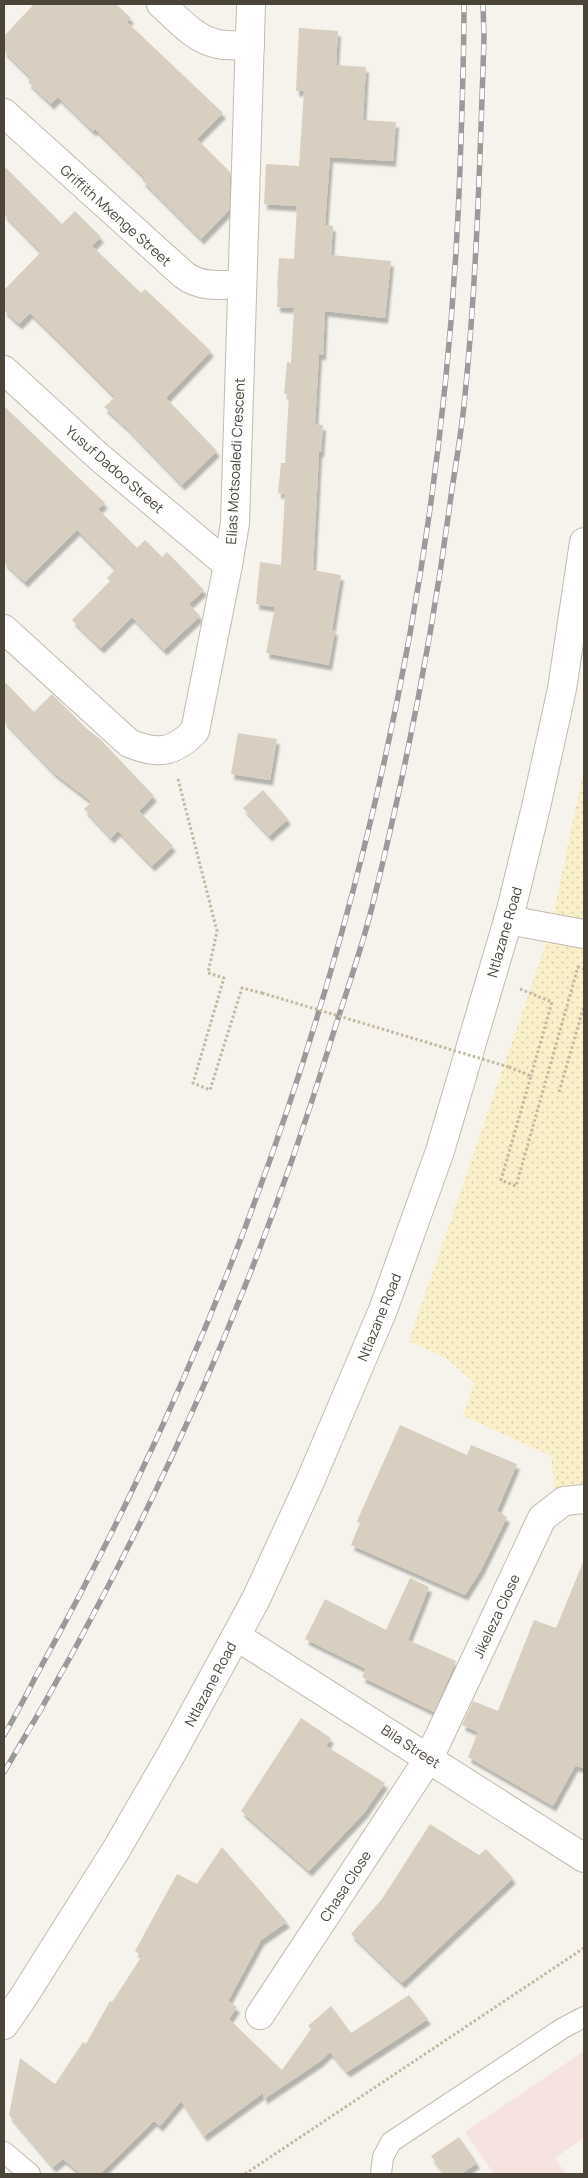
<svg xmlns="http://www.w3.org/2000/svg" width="588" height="2178" font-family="Manrope,sans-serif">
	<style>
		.medical { fill: #f6e3e0 }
		.sand { fill: url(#sand-dots) }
		.building { fill: #d8cfc1; filter: url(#shadow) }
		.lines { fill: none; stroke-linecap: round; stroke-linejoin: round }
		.service-casing { stroke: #c2bbae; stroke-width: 22 }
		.minor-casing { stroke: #c2bbae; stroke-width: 30 }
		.tertiary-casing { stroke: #c2bbae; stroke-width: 30 }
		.path { stroke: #c4b79f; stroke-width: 3; stroke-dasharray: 2.5 2.5; stroke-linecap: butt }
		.service { stroke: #fff; stroke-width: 20 }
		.minor { stroke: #fff; stroke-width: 28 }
		.tertiary { stroke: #fff; stroke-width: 28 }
		.rail-casing { stroke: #9a9a9a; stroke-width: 5.5 }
		.rail { stroke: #fff; stroke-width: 4; stroke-dasharray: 11; stroke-linecap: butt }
		.path-bridge { stroke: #c4b79f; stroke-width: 3; stroke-dasharray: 2.5 2.5; stroke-linecap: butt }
		.labels { text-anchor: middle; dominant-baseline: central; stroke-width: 4.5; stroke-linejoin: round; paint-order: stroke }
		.street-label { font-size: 14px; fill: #4b4439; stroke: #fff }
	</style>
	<defs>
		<pattern id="sand-dots" width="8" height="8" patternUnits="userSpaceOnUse" patternTransform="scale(1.25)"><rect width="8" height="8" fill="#f9efc9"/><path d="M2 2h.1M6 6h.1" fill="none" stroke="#d7cead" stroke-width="1.8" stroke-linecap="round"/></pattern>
		<filter id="shadow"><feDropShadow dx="3" dy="5.5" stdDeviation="1" flood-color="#0004"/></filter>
	</defs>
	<rect width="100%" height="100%" fill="#f6f3ec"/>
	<!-- medical -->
	<polygon class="medical" points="584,2051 584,2138 555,2158 566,2174 494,2174 465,2132"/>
	<!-- sand -->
	<polygon class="sand" points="584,769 584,1488 555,1491 551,1456 463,1416 474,1383 446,1358 409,1341 549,935"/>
	<!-- building -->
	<g class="building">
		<polygon points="34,4 116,4 131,18 127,22 223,113 197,139 230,172 229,210 201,239 142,180 145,178 95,129 93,131 58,97 51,104 28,82 31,78 4,51 4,36"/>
		<polygon points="299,28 338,31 336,65 366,67 363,120 396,122 393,161 330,157 325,225 333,226 331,255 391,261 385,318 325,311 323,355 319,354 315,424 323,425 321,452 319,452 313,570 341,575 332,630 335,630 329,665 266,653 275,607 256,604 260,562 281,565 285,494 278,493 281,463 285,463 289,394 284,394 287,362 291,363 294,308 277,307 278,289 277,289 279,258 294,259 297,206 264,204 266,164 299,166 304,91 296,91"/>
		<polygon points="4,166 62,224 75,211 101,237 92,246 141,293 145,289 211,351 166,398 217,451 182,485 126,427 104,407 115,397 55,337 30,313 19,324 4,310 4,290 41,252 4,214"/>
		<polygon points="4,406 105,503 98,509 137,548 145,540 162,557 167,552 204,590 189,604 200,616 164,650 132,617 101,648 72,620 110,581 107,578 116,569 77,530 25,582 4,562"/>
		<polygon points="4,681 34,712 52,694 87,729 100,739 154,796 139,811 173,846 152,866 118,831 111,838 84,809 92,802 54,773 4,721"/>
		<polygon points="238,733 277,739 270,780 231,774"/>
		<polygon points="263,790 288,819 269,836 243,808"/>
		<polygon points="400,1425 467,1455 471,1445 517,1464 497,1511 507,1517 481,1570 465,1595 351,1545 360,1523 357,1521"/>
		<polygon points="584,1560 584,1768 575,1766 553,1806 468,1757 478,1732 462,1725 473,1701 498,1711 534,1620 556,1628"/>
		<polygon points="410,1578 429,1587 408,1640 456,1661 434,1712 362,1677 366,1669 305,1639 325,1599 386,1630"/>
		<polygon points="301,1718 331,1738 326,1746 385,1783 364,1813 309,1871 241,1811"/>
		<polygon points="430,1824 479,1855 486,1849 513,1878 402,1983 351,1934 382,1899"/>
		<polygon points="222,1847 287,1922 261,1940 228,2001 237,2007 229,2019 282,2070 311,2029 308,2026 331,2006 351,2033 409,1995 428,2019 347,2072 330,2052 319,2062 264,2099 263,2093 204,2136 181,2101 160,2126 154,2121 100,2174 81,2174 63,2159 53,2167 9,2115 20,2058 55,2084 83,2042 86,2044 110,2001 112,2002 142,1956 135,1951 177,1874 197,1884"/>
		<polygon points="459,2137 477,2163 461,2174 444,2174 431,2156"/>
	</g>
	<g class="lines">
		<defs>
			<g id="service">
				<polyline points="4,2152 30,2174"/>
				<polyline points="381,2174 383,2157 391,2142 563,2028 584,2017"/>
			</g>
			<g id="minor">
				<path d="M 161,4 C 178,19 195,40 218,44 C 228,46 239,45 250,46"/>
				<path d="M 4,113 L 184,275 C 201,288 221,285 241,284"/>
				<polyline points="4,370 99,457 228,565"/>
				<path d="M 4,629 L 129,743 C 157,755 174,753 195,731 L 228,565 L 235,523 L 251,4"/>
				<polyline points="508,920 584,934"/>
				<polyline points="236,1636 584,1858"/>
				<polyline points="260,2015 429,1758 542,1518 564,1501 584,1499"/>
			</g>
			<polyline id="tertiary" points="4,2025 24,1996 116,1850 172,1753 236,1636 256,1599 309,1484 383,1310 440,1151 511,910 536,807 562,689 584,542"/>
		</defs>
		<!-- service casing -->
		<use href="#service" class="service-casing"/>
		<!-- minor casing -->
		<use href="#minor" class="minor-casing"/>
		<!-- tertiary casing -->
		<use href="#tertiary" class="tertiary-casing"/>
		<!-- path -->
		<g class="path">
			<polyline points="178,779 217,931 208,973 224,978 193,1083 210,1090 242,988 262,993"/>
			<polyline points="520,989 552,1002 531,1076"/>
			<polyline points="509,1067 531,1076 501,1180 516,1186 578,967 584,969"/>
			<polyline points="559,1092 584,1006"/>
			<polyline points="245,2174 584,1948"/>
		</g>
		<!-- service -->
		<use href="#service" class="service"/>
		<!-- minor -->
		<use href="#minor" class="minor"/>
		<!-- tertiary -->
		<use href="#tertiary" class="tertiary"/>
		<defs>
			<g id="rail">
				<path d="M 4,1735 C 18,1712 30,1687 43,1663 C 74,1607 103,1551 131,1493 C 330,1080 444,626 460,168 C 462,113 464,58 464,4"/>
				<path d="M 4,1772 C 141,1545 251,1301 329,1047 C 343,1001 360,955 372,907 C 405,774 432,639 450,503 C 455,467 462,431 465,395 C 477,276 480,157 484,38 L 483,4"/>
			</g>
		</defs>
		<!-- rail casing -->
		<use href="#rail" class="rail-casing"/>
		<!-- rail -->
		<use href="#rail" class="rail"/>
		<!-- path-bridge -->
		<polyline class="path-bridge" points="262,993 509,1067"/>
	</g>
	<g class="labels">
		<!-- street labels -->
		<g class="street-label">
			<text transform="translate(116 215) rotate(42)">Griffith Mxenge Street</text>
			<text transform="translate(235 461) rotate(-87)">Elias Motsoaledi Crescent</text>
			<text transform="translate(115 469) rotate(41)">Yusuf Dadoo Street</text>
			<text transform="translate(504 932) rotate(-74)">Ntlazane Road</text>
			<text transform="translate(379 1317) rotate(-68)">Ntlazane Road</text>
			<text transform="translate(496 1616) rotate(-65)">Jikeleza Close</text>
			<text transform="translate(210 1684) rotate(-62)">Ntlazane Road</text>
			<text transform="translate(411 1746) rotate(33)">Bila Street</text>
			<text transform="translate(345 1886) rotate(-57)">Chasa Close</text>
		</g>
	</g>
	<!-- border -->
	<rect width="588" height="2178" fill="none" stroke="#4b4439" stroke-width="10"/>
</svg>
